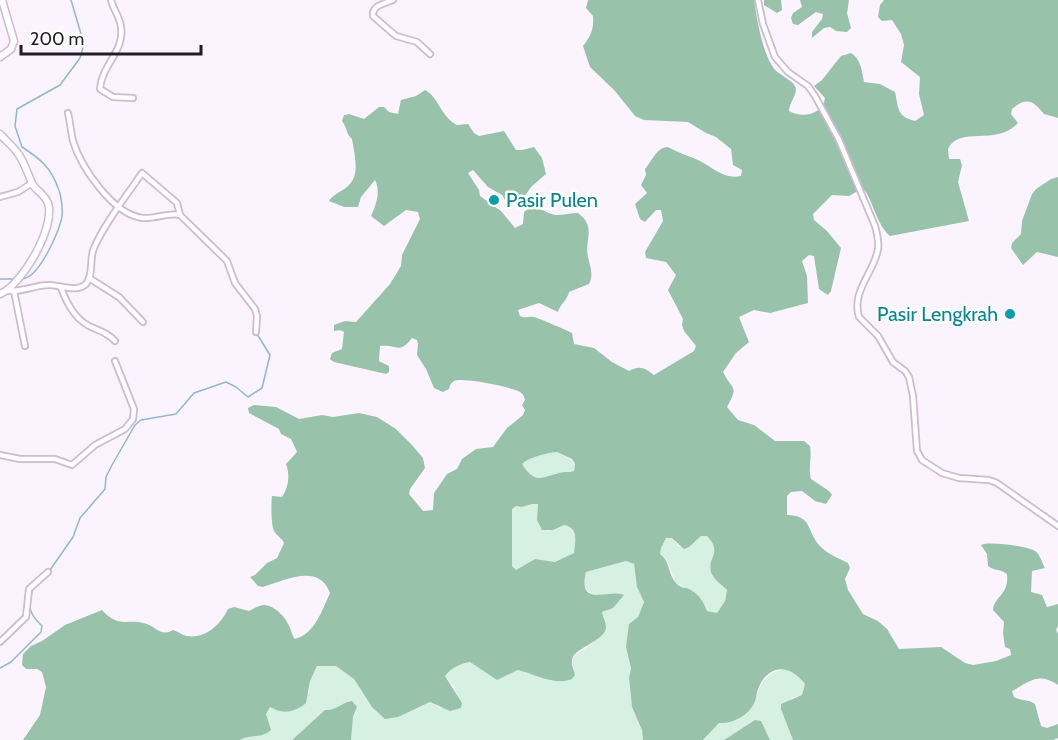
<svg xmlns="http://www.w3.org/2000/svg" width="1058" height="740" font-family="Cabin,sans-serif">
	<style>
		.green { fill: #d6f0e1 }
		.forest { fill: #99c2ab; fill-rule: evenodd }
		.lines { fill: none; stroke-linecap: round; stroke-linejoin: round }
		.stream { stroke: #91b7d0; stroke-width: 1.5 }
		.minor-casing { stroke: #cdbad3; stroke-width: 8 }
		.tertiary-casing { stroke: #cdbad3; stroke-width: 9 }
		.minor { stroke: #fff; stroke-width: 4.5 }
		.tertiary { stroke: #fff; stroke-width: 6 }
		.culture-dot { fill: #0f9aa8; stroke: #fff; stroke-width: 2 }
		.labels { text-anchor: middle; dominant-baseline: central; stroke-width: 5; stroke-linejoin: round; paint-order: stroke }
		.culture-label { font-size: 20px; fill: #0d838f; stroke: #fff; text-anchor: start }
	</style>
	<rect width="100%" height="100%" fill="#fbf3fe"/>
	<!-- green -->
	<g class="green">
		<path d="M 557,452 C 566,457 577,459 574,471 C 569,473 565,471 560,473 C 540,478 535,484 521,464 C 529,457 547,453 557,452 Z"/>
		<path d="M 532,504 L 538,504 L 537,520 L 547,531 L 564,525 C 579,528 575,541 574,553 L 555,562 L 535,559 L 516,570 L 512,566 L 512,509 L 516,506 L 522,507 Z"/>
		<path d="M 701,536 L 707,536 C 723,553 707,557 711,572 C 713,579 722,585 727,590 L 725,601 L 717,613 L 707,611 L 695,593 L 675,582 L 668,562 L 660,554 L 661,548 L 666,538 L 672,538 L 679,546 L 689,547 Z"/>
		<path d="M 626,561 L 634,564 L 637,587 L 644,602 L 638,617 L 629,624 L 631,668 L 629,678 L 632,707 L 642,730 L 643,740 L 351,740 L 353,717 L 356,712 L 346,702 L 336,709 L 325,710 L 292,740 L 240,740 L 245,737 L 261,736 L 266,714 L 270,707 L 275,710 L 309,693 L 310,681 L 317,666 L 336,666 L 354,679 L 372,707 L 398,717 L 431,702 L 440,708 L 458,699 L 455,688 L 445,676 C 452,667 460,664 470,662 L 497,680 L 518,670 L 541,677 L 575,675 C 569,653 574,657 590,645 C 596,640 601,632 606,626 L 602,612 L 608,610 L 619,593 C 601,595 579,600 586,572 Z"/>
		<path d="M 788,669 L 798,675 L 805,684 L 802,695 L 791,698 L 788,726 L 793,740 L 770,740 L 761,721 L 755,720 L 724,740 L 703,740 L 719,722 L 753,706 C 760,685 764,671 788,669 Z"/>
	</g>
	<!-- forest -->
	<g class="forest">
		<path d="M 588,0 L 754,0 C 757,19 762,51 773,67 C 777,75 795,80 796,89 C 796,96 789,104 789,111 C 803,119 823,114 825,98 L 814,86 L 822,80 L 841,56 L 851,53 C 861,59 862,71 864,82 L 880,84 L 895,92 C 899,109 896,116 915,121 L 924,115 L 919,94 L 920,77 L 901,62 L 904,45 L 901,34 L 892,20 L 882,21 L 878,17 L 880,5 L 884,0 L 1058,0 L 1058,118 L 1044,114 C 1033,100 1026,97 1012,109 L 1011,114 L 1018,123 C 996,147 959,125 948,149 L 949,159 L 960,159 L 962,165 L 958,182 L 969,221 L 890,236 C 876,224 874,202 863,188 L 849,196 L 832,195 L 813,214 L 814,220 L 827,231 L 841,248 L 831,291 L 828,295 L 819,289 L 814,256 L 809,255 L 802,261 L 807,276 L 808,303 L 770,313 L 754,310 L 739,317 L 749,342 L 736,353 L 723,372 C 733,392 739,384 727,407 L 738,420 L 754,425 L 775,441 L 804,441 L 810,446 C 812,457 808,468 811,479 L 829,491 L 832,495 L 826,504 L 815,501 L 802,491 L 791,492 L 787,496 L 787,515 C 813,516 806,530 819,545 C 827,554 838,558 848,563 L 850,568 L 845,579 L 848,590 L 863,614 L 878,621 L 887,629 L 899,649 L 941,647 L 965,663 L 973,665 L 996,661 L 1011,655 L 1010,649 L 1005,647 L 1003,633 L 1004,622 L 993,610 C 995,595 1009,596 1007,574 C 1001,569 994,571 988,566 L 987,554 L 981,545 C 988,541 1028,546 1035,551 C 1040,554 1042,563 1045,568 L 1032,571 L 1031,592 L 1042,595 L 1047,607 L 1058,604 L 1058,626 L 1056,630 L 1058,634 L 1058,685 C 1038,672 1031,681 1012,691 L 1014,697 C 1021,701 1028,699 1035,704 L 1041,726 L 1047,728 L 1058,724 L 1058,738 L 1053,740 L 793,740 L 781,709 L 781,704 L 802,695 L 805,684 C 789,663 768,664 758,689 C 756,695 756,702 752,707 C 745,717 731,724 719,723 L 703,740 L 643,740 L 642,730 L 632,707 L 629,678 L 631,668 L 626,647 L 629,624 L 638,617 L 644,602 L 637,587 L 634,564 L 626,561 L 586,572 C 577,609 610,588 624,595 L 613,608 L 602,612 C 603,618 608,626 605,631 C 599,643 573,649 572,660 C 571,664 574,671 575,675 L 572,679 C 554,686 535,674 518,670 L 497,680 L 470,662 C 460,664 452,667 445,676 L 462,703 L 461,708 L 450,711 L 430,702 L 398,717 L 385,719 L 372,707 L 354,679 L 336,666 L 317,666 L 310,681 L 306,703 C 295,712 283,715 270,707 L 266,714 L 271,730 C 261,739 251,734 240,740 L 23,740 L 40,715 L 46,687 L 42,672 L 37,669 L 26,669 L 22,665 L 23,654 L 31,646 L 42,641 L 65,625 L 102,610 C 120,630 128,617 147,624 C 157,628 162,637 173,630 C 179,632 182,635 187,636 C 206,639 221,624 228,609 L 234,607 L 249,611 C 253,609 258,606 263,605 C 273,604 286,617 289,626 C 292,631 291,634 295,639 C 315,634 322,610 330,593 C 319,563 286,580 263,587 L 258,586 L 250,577 L 255,575 L 267,563 L 277,558 L 284,543 C 281,537 277,536 274,531 C 271,525 271,502 272,496 L 282,497 C 289,486 290,475 286,464 L 297,452 L 291,439 L 281,434 L 279,429 L 249,413 L 248,408 L 254,405 L 276,407 L 299,419 L 322,415 L 333,417 L 359,413 L 377,417 L 396,429 L 411,444 L 423,458 L 425,468 L 410,489 L 409,494 L 423,511 L 433,510 L 434,493 L 447,474 L 457,469 L 462,459 L 476,449 L 493,447 L 507,428 L 523,415 L 525,410 L 522,405 L 525,400 C 524,396 523,394 520,392 C 512,387 462,377 454,381 C 450,384 450,385 449,389 L 443,392 L 434,388 L 426,369 L 417,355 L 418,344 L 417,340 L 412,338 C 399,355 397,344 380,346 L 379,361 L 389,366 L 389,372 L 386,374 L 334,362 L 330,359 L 332,353 L 342,349 L 344,332 L 340,330 L 334,331 L 334,325 L 345,321 L 356,322 L 390,284 L 401,266 L 402,255 L 420,219 L 418,212 L 406,210 L 384,226 L 371,216 C 376,205 381,192 375,180 L 361,197 L 358,207 L 344,207 L 329,201 C 334,193 342,192 348,186 C 361,175 354,153 352,139 C 346,134 347,127 342,121 L 344,115 L 349,114 L 364,119 L 379,107 L 384,107 L 389,112 L 398,114 L 401,100 L 416,96 L 425,90 C 439,97 440,116 457,125 L 468,124 L 474,133 L 479,136 L 504,131 L 516,150 L 522,150 L 534,147 L 542,158 L 546,174 L 531,187 L 522,200 L 508,205 L 502,195 L 488,187 L 473,170 L 468,173 L 479,190 L 480,196 L 501,211 L 515,228 L 523,224 L 524,212 C 537,201 545,215 557,215 C 564,215 571,213 578,213 C 597,227 584,240 588,257 C 590,267 594,274 589,284 L 569,292 C 567,301 560,304 558,312 L 539,303 L 518,310 L 520,316 C 526,319 528,316 534,317 C 539,318 568,331 572,333 L 574,344 L 594,348 L 612,362 L 629,371 C 640,365 645,368 654,375 L 694,351 L 696,346 L 684,331 L 682,325 L 683,319 L 668,290 L 676,275 L 666,262 L 646,258 L 645,252 L 663,221 L 661,210 L 656,210 L 645,222 L 640,219 L 635,204 L 647,193 L 641,185 L 646,175 L 645,169 C 652,161 657,147 668,147 C 678,153 690,156 700,161 C 713,168 726,180 741,176 L 742,170 L 733,165 L 731,149 L 716,137 L 706,133 L 688,122 L 644,120 L 635,116 L 615,91 L 590,67 L 583,46 C 591,36 594,29 593,16 L 586,8 ZM 557,452 L 572,459 L 575,464 L 574,471 C 569,473 565,471 559,473 C 540,478 535,484 522,464 C 529,457 547,453 557,452 ZM 532,504 L 538,504 L 537,520 L 542,530 L 553,530 L 564,525 C 579,528 575,541 574,553 L 555,562 L 535,559 L 516,570 L 512,566 L 512,509 L 516,506 L 522,507 ZM 701,536 L 707,536 C 723,553 707,557 711,572 C 713,579 722,585 727,590 L 725,601 L 717,613 L 707,611 C 703,601 699,594 689,589 C 684,587 680,588 676,583 C 668,574 670,561 660,554 L 661,548 L 666,538 L 672,538 L 684,549 L 689,547 Z"/>
		<polygon points="764,0 781,0 782,10 777,13 764,5"/>
		<polygon points="800,0 849,0 847,13 851,28 847,32 836,31 830,27 824,28 812,38 812,32 822,19 823,14 816,12 798,25 793,24 791,18 793,13 802,7"/>
		<polygon points="1058,177 1058,257 1037,252 1023,265 1011,248 1012,243 1021,234 1022,221 1032,194 1036,189 1051,179"/>
		<path d="M 352,701 L 357,707 L 353,717 L 351,740 L 292,740 L 325,710 C 336,711 342,702 352,701 Z"/>
		<polygon points="755,720 761,721 770,740 724,740"/>
	</g>
	<g class="lines">
		<!-- stream -->
		<g class="stream">
			<polyline points="0,279 13,279"/>
			<path d="M 21,279 C 38,280 60,231 62,216 C 63,209 61,194 58,188 C 51,167 39,158 22,147 L 15,126 L 17,109 L 60,85 L 80,58 L 84,44 L 71,0"/>
			<polyline points="50,570 73,537 80,518 105,489 106,477 112,465 135,425 141,420 176,414 194,393 226,382 236,387 248,397 262,388 270,355 257,334"/>
			<path d="M 0,668 L 11,662 L 41,632 L 42,626 C 29,614 27,606 33,589"/>
		</g>
		<defs>
			<g id="minor">
				<path d="M 111,0 C 113,9 120,17 121,27 C 125,51 101,66 100,89 L 113,97 L 133,98"/>
				<path d="M 393,0 C 384,4 372,5 373,16 L 396,36 L 417,42 L 430,54"/>
				<path d="M 758,0 L 763,24 L 775,57 L 788,72 L 808,86 L 815,96 L 839,140 L 875,226 C 877,233 879,241 878,249 C 874,273 851,291 859,317 L 878,336 L 893,362 L 905,371 L 909,377 L 913,396 L 917,451 L 922,460 L 942,473 L 959,478 L 989,480 L 997,483 L 1058,526"/>
				<path d="M 68,113 C 70,122 71,132 73,141 C 81,167 113,215 143,218 C 155,219 170,212 180,215 L 227,261 L 235,283 L 255,309 L 257,316 L 256,332"/>
				<polyline points="0,197 18,192 32,183"/>
				<polyline points="89,278 119,297 143,322"/>
				<path d="M 61,288 C 67,303 74,318 89,326 C 99,331 107,332 115,341"/>
				<path d="M 8,291 C 23,292 35,285 49,285 C 60,285 76,293 86,284 C 94,275 89,258 94,248 C 104,224 127,195 142,173 L 177,203 L 180,215"/>
				<polyline points="14,291 25,346"/>
				<polyline points="0,455 20,459 55,459 72,465 95,445 125,429 133,419 134,409 115,361"/>
				<polyline points="0,642 26,617 29,589 48,572"/>
			</g>
			<g id="tertiary">
				<polyline points="0,57 11,49 14,41 2,0"/>
				<path d="M 0,134 C 6,141 14,147 19,155 C 25,164 28,175 33,185 C 37,191 45,195 48,203 C 56,227 22,285 0,294"/>
			</g>
		</defs>
		<!-- minor casing -->
		<use href="#minor" class="minor-casing"/>
		<!-- tertiary casing -->
		<use href="#tertiary" class="tertiary-casing"/>
		<!-- minor -->
		<use href="#minor" class="minor"/>
		<!-- tertiary -->
		<use href="#tertiary" class="tertiary"/>
	</g>
	<!-- markers -->
	<g class="culture-dot">
		<circle cx="494" cy="200" r="6"/>
		<circle cx="1010" cy="314" r="6"/>
	</g>
	<g class="labels">
		<!-- culture labels -->
		<g class="culture-label">
			<text x="506" y="200">Pasir Pulen</text>
			<text x="998" y="314" text-anchor="end">Pasir Lengkrah</text>
		</g>
	</g>
	<!-- scale -->
	<path d="M21 45v9h180v-9" fill="none" stroke="#231c25" stroke-width="3"/>
	<text x="30" y="45" font-size="18" fill="#231c25" stroke="#ffffff" stroke-width="4.5" paint-order="stroke">200 m</text>
</svg>
